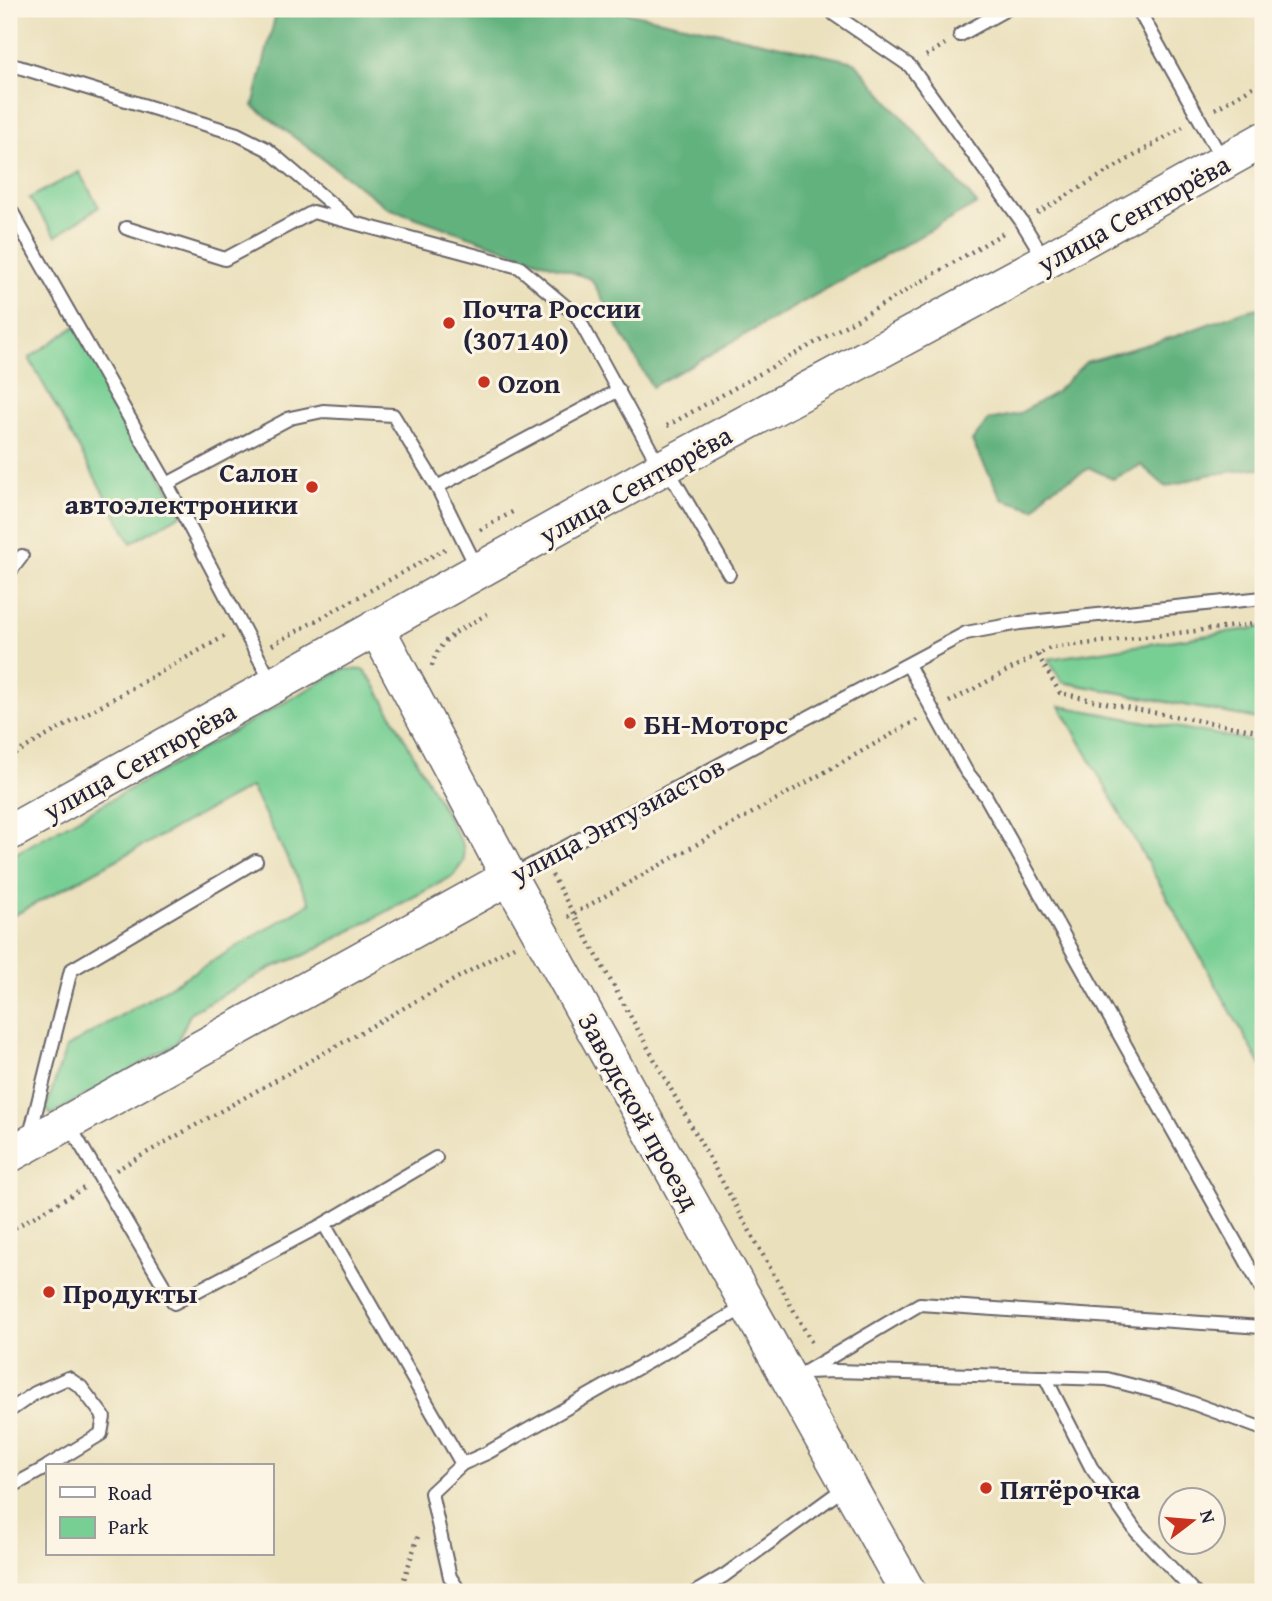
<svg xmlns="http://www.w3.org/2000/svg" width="1272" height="1601" font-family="'Gentium Book Plus',serif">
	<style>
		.green { fill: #78cf94; stroke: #4d7868; stroke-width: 2 }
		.forest { fill: #62b27e; stroke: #426a5c; stroke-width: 2 }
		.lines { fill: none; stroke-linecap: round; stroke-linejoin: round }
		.lane-casing { stroke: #686468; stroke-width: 16 }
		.secondary-casing { stroke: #686468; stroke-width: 38 }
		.path { stroke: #686468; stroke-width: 4.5; stroke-dasharray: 2 5; stroke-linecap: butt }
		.lane { stroke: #fff; stroke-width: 12 }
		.secondary { stroke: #fff; stroke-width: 35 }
		.poi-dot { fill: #c8321e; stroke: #fcf5e5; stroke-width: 2.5 }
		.labels { text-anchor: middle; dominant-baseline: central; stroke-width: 6; stroke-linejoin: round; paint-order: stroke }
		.street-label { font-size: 28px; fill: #22223b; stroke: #fcf5e5 }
		.poi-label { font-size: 28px; font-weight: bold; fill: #22223b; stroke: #fcf5e5; text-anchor: start }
	</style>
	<rect width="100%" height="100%" fill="#fcf5e5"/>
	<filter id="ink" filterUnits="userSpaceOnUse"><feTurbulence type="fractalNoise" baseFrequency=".0143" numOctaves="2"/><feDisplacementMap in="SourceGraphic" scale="14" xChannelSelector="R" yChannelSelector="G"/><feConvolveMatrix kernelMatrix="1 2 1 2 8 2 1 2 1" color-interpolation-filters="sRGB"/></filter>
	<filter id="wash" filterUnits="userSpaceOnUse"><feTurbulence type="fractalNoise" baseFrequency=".00686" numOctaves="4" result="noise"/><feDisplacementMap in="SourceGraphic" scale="28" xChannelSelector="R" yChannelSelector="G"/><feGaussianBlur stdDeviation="1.57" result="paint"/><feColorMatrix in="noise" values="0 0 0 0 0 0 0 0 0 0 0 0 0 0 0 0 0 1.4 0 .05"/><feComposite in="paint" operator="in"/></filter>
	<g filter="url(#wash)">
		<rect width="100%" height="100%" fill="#eae0bc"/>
		<!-- green -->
		<g class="green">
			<polygon points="79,172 99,207 56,236 29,198"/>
			<polygon points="76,326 182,514 131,543 29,358"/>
			<polygon points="1263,627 1263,720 1062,682 1048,659"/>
			<polygon points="344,669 364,670 373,681 463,845 464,861 453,876 307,954 273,967 191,1012 176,1044 51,1115 46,1108 66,1048 310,903 251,787 9,918 9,857"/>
			<polygon points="1060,706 1263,743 1263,1069"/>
		</g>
		<!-- forest -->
		<g class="forest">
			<polygon points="277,9 611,9 855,62 977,204 652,387 591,279 388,208 253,106"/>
			<polygon points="1263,307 1263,470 1256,468 1207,475 1166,487 1141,465 1113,479 1090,468 1048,491 1035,509 1002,499 972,441 989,420 1018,414 1056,392 1086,362 1173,337 1241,312"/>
		</g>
	</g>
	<g filter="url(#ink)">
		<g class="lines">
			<defs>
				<g id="lane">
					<polyline points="831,9 835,15 910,66 1022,222 1044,258"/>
					<polyline points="1138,9 1223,161"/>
					<polyline points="960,35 1007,9"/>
					<polyline points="9,64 237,134 267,149 349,219"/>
					<polyline points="9,207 167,484 290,418 323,411 393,415 437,487 478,570"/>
					<polyline points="126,228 225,259 313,212 519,267 577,316 660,467"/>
					<polyline points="667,468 729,574"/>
					<polyline points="167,484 273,685"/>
					<polyline points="437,487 619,390"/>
					<polyline points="9,573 22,556"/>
					<polyline points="908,665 966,771 985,795 1263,1291"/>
					<polyline points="511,876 966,633 1020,623 1263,598"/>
					<polyline points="69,1125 174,1303 324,1224 436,1158"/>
					<polyline points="30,1135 71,970 256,861"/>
					<polyline points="324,1224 462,1464"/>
					<polyline points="806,1372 835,1371 1107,1379 1173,1396 1263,1429"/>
					<polyline points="1045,1377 1091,1467 1136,1531 1194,1592"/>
					<polyline points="792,1380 920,1304 1262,1327 1263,1322"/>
					<polyline points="9,1411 35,1393 68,1378 81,1387 104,1417 101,1434 48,1466"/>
					<polyline points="9,1488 47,1467"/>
					<polyline points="460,1592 450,1577 431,1493 462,1464 487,1453 747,1306"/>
					<polyline points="696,1592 725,1575 847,1486"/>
				</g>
				<g id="secondary">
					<polyline points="376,627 509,877 908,1592"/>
					<polyline points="9,833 666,466 1046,261 1263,140"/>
					<polyline points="9,1155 509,877"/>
				</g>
			</defs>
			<!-- lane casing -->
			<use href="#lane" class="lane-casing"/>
			<!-- secondary casing -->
			<use href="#secondary" class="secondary-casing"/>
			<!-- path -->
			<g class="path">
				<polyline points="926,56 945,44"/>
				<polyline points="1215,109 1263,81"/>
				<polyline points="1037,213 1183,127"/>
				<polyline points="667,426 875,309 1005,232"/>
				<polyline points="480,530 516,510"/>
				<polyline points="272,645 445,549"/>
				<polyline points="1038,655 1060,693 1134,709 1263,732"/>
				<path d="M 432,666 C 439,636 463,629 487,614"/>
				<polyline points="949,702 1050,648 1263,623"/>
				<polyline points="9,757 225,636"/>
				<polyline points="552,875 813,1345"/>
				<polyline points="568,917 917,720"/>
				<polyline points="116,1170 514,946"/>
				<polyline points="9,1231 84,1188"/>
				<polyline points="400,1592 419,1533"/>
			</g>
			<!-- lane -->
			<use href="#lane" class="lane"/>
			<!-- secondary -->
			<use href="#secondary" class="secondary"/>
		</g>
	</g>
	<!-- markers -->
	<g class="poi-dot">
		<circle cx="449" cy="323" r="7"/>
		<circle cx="484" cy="382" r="7"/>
		<circle cx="312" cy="487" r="7"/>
		<circle cx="630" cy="723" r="7"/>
		<circle cx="49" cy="1292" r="7"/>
		<circle cx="986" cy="1488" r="7"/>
	</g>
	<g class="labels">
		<!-- street labels -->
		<g class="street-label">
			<text transform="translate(1133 213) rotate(-29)">улица Сентюрёва</text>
			<text transform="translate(635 484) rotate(-29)">улица Сентюрёва</text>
			<text transform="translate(139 760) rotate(-29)">улица Сентюрёва</text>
			<text transform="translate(617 819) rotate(-28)">улица Энтузиастов</text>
			<text transform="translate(640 1111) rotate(61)">Заводской проезд</text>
		</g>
		<!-- poi labels -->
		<g class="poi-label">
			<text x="463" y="307">Почта России<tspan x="463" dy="32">(307140)</tspan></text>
			<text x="498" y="382">Ozon</text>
			<text x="298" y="471" text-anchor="end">Салон<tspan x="298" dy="32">автоэлектроники</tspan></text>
			<text x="644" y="723">БН-Моторс</text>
			<text x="63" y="1292">Продукты</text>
			<text x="1000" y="1488">Пятёрочка</text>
		</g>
	</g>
	<!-- margin -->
	<rect width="1272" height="1601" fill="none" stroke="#fcf5e5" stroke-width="35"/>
	<!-- legend -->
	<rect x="46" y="1464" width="228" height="91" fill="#fcf5e5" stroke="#a5a1a1" stroke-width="2"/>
	<rect x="60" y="1487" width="35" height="10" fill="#ffffff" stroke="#a5a1a1" stroke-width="2"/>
	<text x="108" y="1500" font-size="21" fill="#22223b">Road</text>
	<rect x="60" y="1517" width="35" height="21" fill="#78cf94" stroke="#a5a1a1" stroke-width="2"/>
	<text x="108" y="1534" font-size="21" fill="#22223b">Park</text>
	<!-- north arrow -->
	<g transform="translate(1192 1521) rotate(74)"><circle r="33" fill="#fcf5e5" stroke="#a5a1a1" stroke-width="2"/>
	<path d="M0-5L12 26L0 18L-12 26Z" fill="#c8321e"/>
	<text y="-10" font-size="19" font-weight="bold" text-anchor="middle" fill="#22223b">N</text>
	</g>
</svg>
